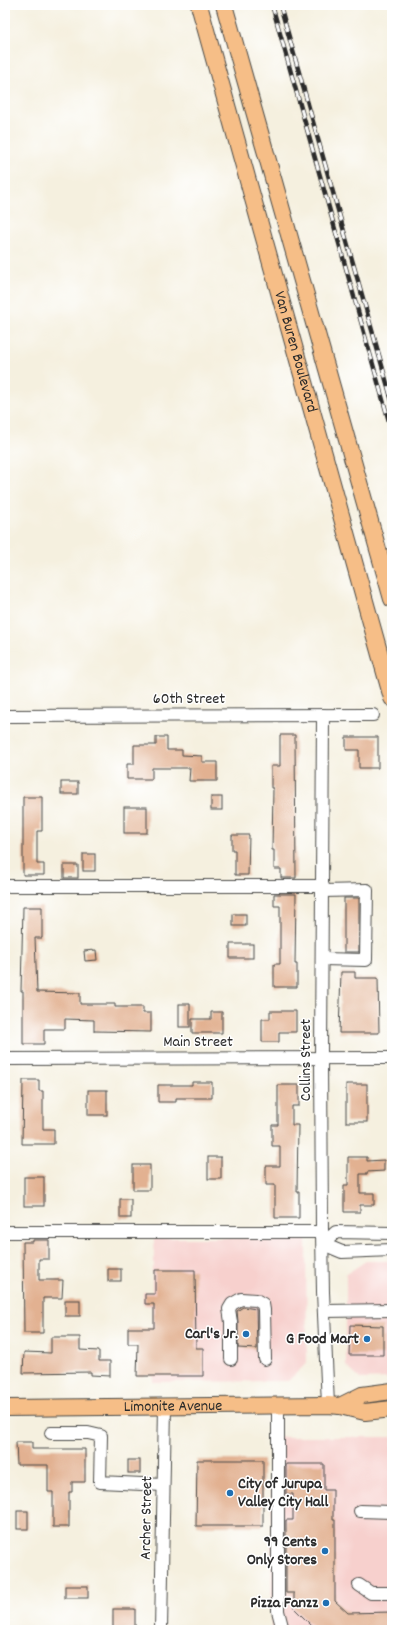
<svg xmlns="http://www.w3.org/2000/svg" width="397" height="1635" font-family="Dekko,sans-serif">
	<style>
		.built { fill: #f7d0cd }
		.building { fill: #e2b191 }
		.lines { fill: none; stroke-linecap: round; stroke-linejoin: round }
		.minor-casing { stroke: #494946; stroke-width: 14 }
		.major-casing { stroke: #494946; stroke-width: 18 }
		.minor { stroke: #fff; stroke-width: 12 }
		.major { stroke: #f6be87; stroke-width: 16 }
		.rail-casing { stroke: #2b2b2b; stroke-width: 4.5 }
		.rail { stroke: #fff; stroke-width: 3; stroke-dasharray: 9; stroke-linecap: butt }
		.poi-dot { fill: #1f6fb2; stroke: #fff; stroke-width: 1.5 }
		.labels { text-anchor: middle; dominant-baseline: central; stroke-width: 3; stroke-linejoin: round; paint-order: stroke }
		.street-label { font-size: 16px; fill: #2b2b2b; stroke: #fff }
		.poi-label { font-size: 16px; font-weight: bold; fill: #2b2b2b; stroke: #fff; text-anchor: end }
	</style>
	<rect width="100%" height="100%" fill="#fff"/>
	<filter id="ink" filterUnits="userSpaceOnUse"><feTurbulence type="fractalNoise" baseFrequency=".025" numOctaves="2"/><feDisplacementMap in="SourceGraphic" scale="8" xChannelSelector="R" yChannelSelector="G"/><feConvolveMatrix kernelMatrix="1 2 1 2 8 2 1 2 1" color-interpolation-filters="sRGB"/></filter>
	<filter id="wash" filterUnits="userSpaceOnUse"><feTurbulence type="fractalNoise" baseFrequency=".012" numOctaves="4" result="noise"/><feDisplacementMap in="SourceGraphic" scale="16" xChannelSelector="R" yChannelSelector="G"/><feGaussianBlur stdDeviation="0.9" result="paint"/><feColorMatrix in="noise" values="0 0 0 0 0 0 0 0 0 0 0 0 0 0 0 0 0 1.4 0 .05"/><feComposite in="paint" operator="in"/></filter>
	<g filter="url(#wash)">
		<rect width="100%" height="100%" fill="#f5f0df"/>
		<!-- built -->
		<g class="built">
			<polygon points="154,1238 306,1238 307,1363 288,1381 153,1382 152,1306 143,1305 143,1292 152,1292 152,1268 154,1267"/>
			<polygon points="366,1261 392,1261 392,1378 360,1379 346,1366 346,1274"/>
			<polygon points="272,1437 392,1437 392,1630 271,1630"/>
		</g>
		<g id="blocks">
			<!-- building -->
			<g class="building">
				<polygon points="280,735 295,735 296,878 281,878 281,869 274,869 274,850 272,850 273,788 271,788 271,766 280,766"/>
				<polygon points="156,737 167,737 167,750 182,750 182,755 202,756 202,762 217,762 217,781 189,781 190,768 152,768 152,779 127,779 127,764 134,764 134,745 156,745"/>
				<polygon points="346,737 378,737 378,768 359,768 359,750 346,750"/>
				<rect x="61" y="782" width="17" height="12"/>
				<polygon points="23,797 42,797 42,831 37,831 37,864 44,864 44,875 23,875"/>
				<rect x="211" y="797" width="11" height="13"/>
				<rect x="124" y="807" width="23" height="26"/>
				<polygon points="232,835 249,835 248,875 235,875 235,850 232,850"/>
				<rect x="83" y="854" width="12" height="17"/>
				<rect x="64" y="865" width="14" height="13"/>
				<polygon points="274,894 296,894 295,964 297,964 297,987 274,987 274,964 280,964 280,906 274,906"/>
				<rect x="344" y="898" width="15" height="54"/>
				<polygon points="23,907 42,907 42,938 35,938 37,992 80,993 80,1004 115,1004 115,1007 143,1007 143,1013 151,1013 151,1032 94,1031 94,1020 65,1019 65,1029 44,1029 44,1044 23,1044 23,991 21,991"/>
				<rect x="233" y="914" width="13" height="12"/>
				<rect x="230" y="944" width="23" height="14"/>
				<polygon points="96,950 97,960 85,961 84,951"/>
				<polygon points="341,972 355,972 355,978 378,978 379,1033 339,1033"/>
				<rect x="179" y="1004" width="11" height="23"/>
				<polygon points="270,1011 296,1011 296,1032 279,1032 279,1042 262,1042 262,1019 270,1019"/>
				<polygon points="211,1012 222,1012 222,1033 192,1033 192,1019 211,1019"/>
				<polygon points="23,1080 39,1080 39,1091 43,1091 43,1129 54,1129 54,1144 22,1144"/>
				<polygon points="192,1082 212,1082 212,1098 176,1098 176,1102 158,1102 158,1085 192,1085"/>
				<rect x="346" y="1084" width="21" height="38"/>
				<polygon points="278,1085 299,1085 299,1106 292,1106 292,1125 298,1125 297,1192 299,1192 299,1218 275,1218 275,1185 266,1185 266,1166 280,1166 280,1146 272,1146 272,1125 278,1125"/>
				<rect x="88" y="1090" width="19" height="25"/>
				<rect x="208" y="1157" width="13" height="22"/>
				<polygon points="348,1157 367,1157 367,1161 384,1160 384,1171 367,1172 367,1174 360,1174 360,1193 374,1193 374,1205 360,1205 360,1212 344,1212 344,1185 348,1185"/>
				<rect x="133" y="1165" width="17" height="25"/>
				<rect x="24" y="1177" width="20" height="29"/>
				<rect x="120" y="1199" width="11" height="19"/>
				<polygon points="33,1240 49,1240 49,1259 39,1259 39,1280 63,1280 62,1298 43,1298 43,1333 24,1333 23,1242 33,1242"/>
				<rect x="108" y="1269" width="13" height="12"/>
				<polygon points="155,1270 195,1270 196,1348 203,1348 203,1376 137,1376 138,1344 128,1344 128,1328 154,1328 154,1304 145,1304 145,1294 155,1294"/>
				<rect x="65" y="1300" width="15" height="16"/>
				<polygon points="243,1307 256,1309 257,1349 238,1348 238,1322 237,1311"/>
				<polygon points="350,1325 383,1326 383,1355 349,1355"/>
				<polygon points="51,1337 80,1337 80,1350 99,1351 99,1361 110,1361 110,1376 91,1375 91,1372 23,1373 24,1352 51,1353"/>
				<polygon points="16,1442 32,1442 32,1449 85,1449 85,1482 72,1482 72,1492 69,1492 69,1527 53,1527 53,1492 48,1492 48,1465 17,1465"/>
				<rect x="128" y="1460" width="12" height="13"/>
				<polygon points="197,1460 263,1460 263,1526 196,1526"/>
				<polygon points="286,1464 324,1464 324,1490 333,1490 333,1520 335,1520 335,1601 348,1613 392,1612 392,1630 316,1630 294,1608 294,1593 286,1593 286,1520 293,1520 293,1494 286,1494"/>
				<rect x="17" y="1511" width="11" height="18"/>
				<rect x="65" y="1586" width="23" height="12"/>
				<rect x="113" y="1609" width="22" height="21"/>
			</g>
		</g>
	</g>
	<g filter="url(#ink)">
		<use href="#blocks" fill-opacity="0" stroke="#494946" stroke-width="1"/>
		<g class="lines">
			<defs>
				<g id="minor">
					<polyline points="323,715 321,1057 322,1232 323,1292 328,1405"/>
					<polyline points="5,716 373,715"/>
					<polyline points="5,886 323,886"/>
					<polyline points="322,959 366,960 367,890 323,891"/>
					<polyline points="5,1059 392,1058"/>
					<polyline points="5,1232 322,1232"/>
					<polyline points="392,1233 336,1232 323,1244 342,1252 392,1250"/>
					<polyline points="325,1311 392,1310"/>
					<polyline points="231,1359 231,1322 229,1309 232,1304 241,1299 256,1300 263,1304 264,1310 265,1359"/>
					<polyline points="278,1406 278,1611 283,1630"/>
					<polyline points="51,1433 88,1433 101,1436 100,1482 163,1485"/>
					<polyline points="360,1511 392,1512"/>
					<polyline points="359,1585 371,1593 392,1593"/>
					<polyline points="161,1630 165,1406"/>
				</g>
				<g id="major">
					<path id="s1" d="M 199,5 L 392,698"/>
					<polyline points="224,5 392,599"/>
					<polyline points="340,1406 362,1395 392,1391"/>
					<path id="s2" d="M 5,1408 L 328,1405 L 340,1406 L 365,1412 L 392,1409"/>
				</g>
			</defs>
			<!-- minor casing -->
			<use href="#minor" class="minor-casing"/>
			<!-- major casing -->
			<use href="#major" class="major-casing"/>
			<!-- minor -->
			<use href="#minor" class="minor"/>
			<!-- major -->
			<use href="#major" class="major"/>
			<defs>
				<g id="rail">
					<polyline points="272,5 392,432"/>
					<polyline points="280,5 392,401"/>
				</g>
			</defs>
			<!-- rail casing -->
			<use href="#rail" class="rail-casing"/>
			<!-- rail -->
			<use href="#rail" class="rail"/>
		</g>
	</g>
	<!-- markers -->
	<g class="poi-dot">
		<circle cx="246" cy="1334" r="4"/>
		<circle cx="367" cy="1339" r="4"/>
		<circle cx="230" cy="1493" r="4"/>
		<circle cx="325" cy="1551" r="4"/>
		<circle cx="326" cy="1603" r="4"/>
	</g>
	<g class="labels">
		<!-- street labels -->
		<g class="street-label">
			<text stroke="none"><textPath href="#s1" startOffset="360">Van Buren Boulevard</textPath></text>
			<text x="189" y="699">60th Street</text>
			<text x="198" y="1042">Main Street</text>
			<text transform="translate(306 1060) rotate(-90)">Collins Street</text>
			<text stroke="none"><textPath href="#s2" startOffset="168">Limonite Avenue</textPath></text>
			<text transform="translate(147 1518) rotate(-89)">Archer Street</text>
		</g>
		<!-- poi labels -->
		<g class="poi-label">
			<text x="238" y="1334">Carl's Jr.</text>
			<text x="359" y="1339">G Food Mart</text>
			<text x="238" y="1484" text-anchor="start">City of Jurupa<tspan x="238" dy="18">Valley City Hall</tspan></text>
			<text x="317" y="1542">99 Cents<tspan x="317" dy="18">Only Stores</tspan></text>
			<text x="318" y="1603">Pizza Fanzz</text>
		</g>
	</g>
	<!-- margin -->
	<rect width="397" height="1635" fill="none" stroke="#fff" stroke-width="20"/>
</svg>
